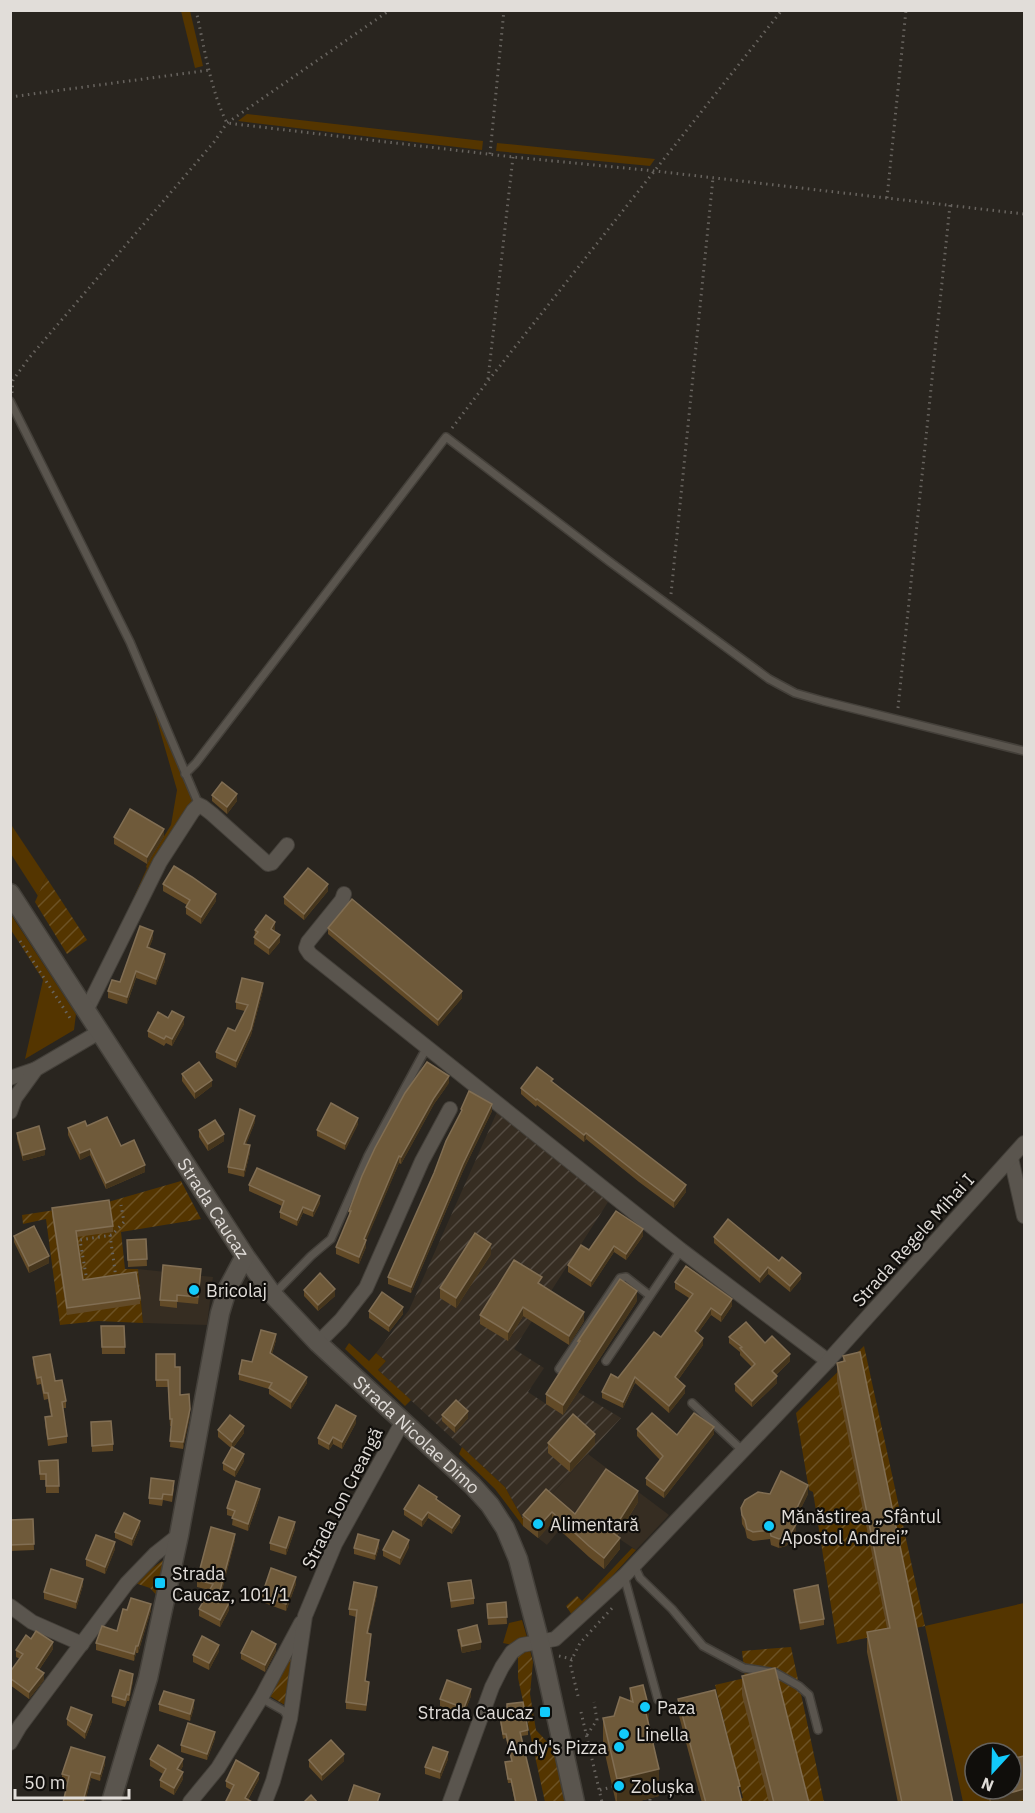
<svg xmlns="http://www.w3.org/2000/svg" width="1035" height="1813" font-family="'IBM Plex Sans',sans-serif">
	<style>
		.built { fill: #362d22 }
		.industrial { fill: url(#industrial-furrows) }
		.grass { fill: #543500; fill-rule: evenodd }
		.garden { fill: url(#garden-furrows) }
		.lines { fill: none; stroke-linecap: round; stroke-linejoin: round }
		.lane-casing { stroke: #44403a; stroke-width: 10 }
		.street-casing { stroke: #44403a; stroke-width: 16 }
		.secondary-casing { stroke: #44403a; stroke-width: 21 }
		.path { stroke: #68645f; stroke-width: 3; stroke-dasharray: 1.5 4.5; stroke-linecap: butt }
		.lane { stroke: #5a554e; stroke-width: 7 }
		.street { stroke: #5a554e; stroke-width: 14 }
		.secondary { stroke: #5a554e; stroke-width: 18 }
		.wall { fill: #624a27 }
		.shaded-wall { fill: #45351c }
		.building { fill: #6f5a3a; stroke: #816e53; stroke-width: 1.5 }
		.poi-dot { fill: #12cafb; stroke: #100e0b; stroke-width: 2 }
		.labels { text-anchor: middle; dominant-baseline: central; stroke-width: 4.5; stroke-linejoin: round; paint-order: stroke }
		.street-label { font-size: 18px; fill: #e1ddd9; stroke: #100e0b }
		.poi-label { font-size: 18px; fill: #e1ddd9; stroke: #100e0b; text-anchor: start }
	</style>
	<defs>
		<pattern id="industrial-furrows" width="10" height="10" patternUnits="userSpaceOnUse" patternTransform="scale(1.5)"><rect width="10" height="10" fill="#362d22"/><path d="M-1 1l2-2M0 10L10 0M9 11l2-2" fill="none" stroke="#534b42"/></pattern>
		<pattern id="garden-furrows" width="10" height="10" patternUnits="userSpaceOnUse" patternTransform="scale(1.5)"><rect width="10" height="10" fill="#543500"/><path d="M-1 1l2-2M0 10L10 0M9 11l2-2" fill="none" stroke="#6c5225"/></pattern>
	</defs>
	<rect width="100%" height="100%" fill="#29251f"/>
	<!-- built -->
	<g class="built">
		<polygon points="138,1269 213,1277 207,1325 143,1323"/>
		<polygon points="588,1454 669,1515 636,1550 576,1510 547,1545 523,1526"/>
	</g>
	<!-- industrial -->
	<polygon class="industrial" points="497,1112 606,1198 608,1202 514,1349 544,1368 528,1392 563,1415 578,1392 621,1418 525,1523 505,1487 378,1370 386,1361 376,1353 409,1310"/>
	<!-- grass -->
	<g class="grass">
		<polygon points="181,11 190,11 203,66 195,68"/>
		<polygon points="247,114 483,141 482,150 238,121"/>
		<polygon points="497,143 655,159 650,166 496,151"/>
		<polygon points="154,710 193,802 134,897 147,868 146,867 147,864 171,825 177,790"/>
		<polygon points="10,823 46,877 38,896 11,854"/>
		<polygon points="10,913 76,1014 74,1030 25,1059 43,980 11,930"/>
		<polygon points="349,1343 369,1361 376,1353 386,1361 378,1370 411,1400 405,1406 345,1349"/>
		<polygon points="462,1447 505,1487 525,1523 523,1526 495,1489 459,1454"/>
		<path d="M 1024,1603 L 1024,1802 L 963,1802 L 925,1626 ZM 975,1753 L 1011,1753 L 1011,1789 L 975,1789 Z"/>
		<polygon points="522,1620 527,1637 520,1640 516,1646 503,1643 509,1623"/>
	</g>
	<!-- garden -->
	<g class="garden">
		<polygon points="46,877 87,940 67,954 35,902"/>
		<polygon points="181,1181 201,1219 121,1232 125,1269 138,1269 143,1323 98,1321 60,1325 46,1219 23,1224 22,1215 108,1202"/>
		<polygon points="864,1346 925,1626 837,1644 813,1492 809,1490 796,1413"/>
		<polygon points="632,1548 636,1550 604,1585 572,1615 566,1606 577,1596 582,1601"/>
		<polygon points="168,1557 159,1598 150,1588 135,1583 139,1577"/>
		<polygon points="298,1636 288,1707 268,1695"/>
		<polygon points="791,1647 824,1802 729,1802 743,1798 715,1685 745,1678 742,1651"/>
		<polygon points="530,1650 533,1662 530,1694 536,1730 553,1748 565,1802 545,1802 518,1678 518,1655"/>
	</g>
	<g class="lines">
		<defs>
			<g id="lane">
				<polyline points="10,401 130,642 199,805"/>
				<polyline points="185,774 196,763 446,437 610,562 769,679 795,693 823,701 1024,751"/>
				<polyline points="274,1294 311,1256 331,1239 368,1156 427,1047"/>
				<polyline points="606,1361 681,1250"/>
				<polyline points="559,1369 620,1278 626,1277 649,1295"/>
				<polyline points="692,1403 743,1451"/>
				<polyline points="634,1565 640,1578 672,1609 703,1646 744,1668 776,1673 799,1686 809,1695 818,1730"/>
				<polyline points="624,1576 658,1700"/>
				<polyline points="261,1698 284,1711 288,1717"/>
			</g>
			<g id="street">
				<polyline points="344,894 342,900 308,942 306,948 310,954 681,1250 828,1361"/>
				<polyline points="87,1009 160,862 193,811 199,805 203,807 212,814 268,864 272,863 287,845"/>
				<polyline points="10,1078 36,1069"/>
				<polyline points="10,1112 15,1098 36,1069 101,1031"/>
				<polyline points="1011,1158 1024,1216"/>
				<polyline points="318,1343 341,1320 366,1288 422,1161 450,1109"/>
				<polyline points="10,1606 32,1622 82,1644"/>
				<polyline points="10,1743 20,1726 127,1583 155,1554 179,1535"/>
				<polyline points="190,1802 218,1768 261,1698 301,1623"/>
				<polyline points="265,1802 273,1781 290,1719 305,1616 335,1544 403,1421"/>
				<polyline points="450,1802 492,1687 502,1667 512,1652 522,1645 555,1639 624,1576 828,1361 1024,1143"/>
			</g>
			<g id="secondary">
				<path id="s1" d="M 10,893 L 245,1256 L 273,1295 L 318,1343 L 472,1485 L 490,1505 L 505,1528 L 518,1559 L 540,1643 L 575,1802"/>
				<polyline points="111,1802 148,1678 179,1535 220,1313 227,1290 245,1256"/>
			</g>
		</defs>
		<!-- lane casing -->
		<use href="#lane" class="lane-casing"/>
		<!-- street casing -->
		<use href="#street" class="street-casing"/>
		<!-- secondary casing -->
		<use href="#secondary" class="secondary-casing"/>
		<!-- path -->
		<g class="path">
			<path d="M 196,10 C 204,46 211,92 227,123 L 513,157 L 655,171 L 1024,214"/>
			<polyline points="10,97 210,70"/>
			<polyline points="490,154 504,10"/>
			<polyline points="887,198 906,10"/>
			<polyline points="488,379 513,157"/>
			<polyline points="12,393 13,380 29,358 214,142 227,123 390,10"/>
			<polyline points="452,428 488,381 782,10"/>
			<polyline points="671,594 713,178"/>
			<polyline points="898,708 950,205"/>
			<polyline points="20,941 70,1018"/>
			<polyline points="110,1235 116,1278"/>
			<polyline points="87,1281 80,1240 112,1235 124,1222 121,1205"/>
			<polyline points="559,1656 572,1659"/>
			<polyline points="578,1696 570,1663 580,1643 614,1606"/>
			<polyline points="581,1712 602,1802"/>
			<polyline points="667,1734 682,1730"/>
			<polyline points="587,1735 597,1720 594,1702"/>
			<polyline points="968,1777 975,1775"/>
			<polyline points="600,1790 612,1787"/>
			<polyline points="681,1794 699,1789"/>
			<polyline points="650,1799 650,1802"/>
		</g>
		<!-- lane -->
		<use href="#lane" class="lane"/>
		<!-- street -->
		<use href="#street" class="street"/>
		<!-- secondary -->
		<use href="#secondary" class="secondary"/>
	</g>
	<!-- wall -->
	<g class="wall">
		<polygon points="212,795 237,801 227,814 212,801"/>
		<polygon points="164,836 147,864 114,844 114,837"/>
		<polygon points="163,884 216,901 201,924 186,914 186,907 187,905 163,891"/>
		<polygon points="328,891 304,920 284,904 284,897"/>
		<polygon points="328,928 462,998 438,1026 328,934"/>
		<polygon points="275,929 274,931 280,942 269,955 254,944 255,930"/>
		<polygon points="153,938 149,948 165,961 156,985 136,978 127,1004 108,998 108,991 120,982"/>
		<polygon points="263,990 251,1035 236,1068 216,1058 216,1052 235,1031 245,1011 236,1009 236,1002"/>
		<polygon points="168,1018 184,1024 172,1046 166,1043 164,1046 148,1037 148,1031"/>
		<polygon points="182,1074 212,1086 195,1099 182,1081"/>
		<polygon points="553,1082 686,1192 674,1208 639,1182 586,1139 584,1142 537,1105 536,1107 521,1094 521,1088"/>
		<polygon points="449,1083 434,1104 401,1164 399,1163 366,1240 366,1247 359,1264 336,1254 336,1247 349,1216 349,1211"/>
		<polygon points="461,1109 492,1111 463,1171 411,1293 388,1284 388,1277 461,1112"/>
		<polygon points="255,1122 246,1144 250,1152 244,1177 228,1173 228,1167"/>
		<polygon points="358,1124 345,1150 317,1136 317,1130"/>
		<polygon points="87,1126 121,1146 145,1172 106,1189 90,1155 80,1160 68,1135 68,1128"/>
		<polygon points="199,1130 224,1141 208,1151 199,1137"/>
		<polygon points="17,1133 45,1155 23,1161 17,1139"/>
		<polygon points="249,1185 320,1203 313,1217 303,1213 297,1226 280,1218 280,1212 282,1206 249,1191"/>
		<polygon points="52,1208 113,1226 113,1232 77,1237 83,1280 140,1298 140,1304 67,1315 52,1215"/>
		<polygon points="14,1236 49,1263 29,1273 14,1242"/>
		<polygon points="643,1236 626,1260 614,1252 591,1287 568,1272 568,1265 589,1250"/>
		<polygon points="714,1237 801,1279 790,1292 768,1274 760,1283 714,1243"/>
		<polygon points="146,1239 147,1266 128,1267 127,1240"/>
		<polygon points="491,1254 456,1308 440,1298 440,1288"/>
		<polygon points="201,1275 198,1304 177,1302 177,1308 160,1306 160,1300"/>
		<polygon points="675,1282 732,1306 721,1322 711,1315 698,1333 703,1345 678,1380 685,1393 669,1413 635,1383 623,1408 602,1398 602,1392 661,1337 689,1298 675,1289"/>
		<polygon points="542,1285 584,1321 569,1345 523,1316 508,1341 480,1324 480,1315"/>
		<polygon points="304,1290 335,1296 318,1311 304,1296"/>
		<polygon points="637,1301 563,1415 546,1404 546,1394 578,1344 578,1341"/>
		<polygon points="369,1311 403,1314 389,1332 369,1318"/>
		<polygon points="101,1326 124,1326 125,1354 102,1354"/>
		<polygon points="729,1337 765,1343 790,1361 776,1375 777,1383 752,1407 735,1391 735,1384 752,1367 740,1355 740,1352 729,1343"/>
		<polygon points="276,1340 272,1354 307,1383 291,1409 269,1394 269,1389 239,1380 239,1374"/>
		<polygon points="156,1354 175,1367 180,1395 190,1415 183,1449 170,1447 171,1426 170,1426 168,1387 156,1387"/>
		<polygon points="843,1356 953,1803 898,1803 867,1652 867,1632 887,1628 837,1382 837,1363 843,1361"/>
		<polygon points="33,1357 55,1381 66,1401 66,1408 63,1408 67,1436 67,1443 48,1446 45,1424 45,1417 51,1417 48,1399 44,1400 41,1384 37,1385 33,1364"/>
		<polygon points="442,1415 468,1418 455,1433 442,1421"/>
		<polygon points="91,1422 113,1444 113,1451 92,1452"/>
		<polygon points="356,1423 342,1449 333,1444 329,1450 318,1444 318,1438"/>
		<polygon points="637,1429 677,1435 714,1434 664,1498 646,1485 646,1478 660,1460 637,1436"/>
		<polygon points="218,1430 244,1433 233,1448 244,1461 235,1477 223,1470 223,1463 231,1448 218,1437"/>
		<polygon points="548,1443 595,1444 570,1472 548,1453"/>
		<polygon points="58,1460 59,1493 46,1493 46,1480 40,1480 39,1461"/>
		<polygon points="174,1488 172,1502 163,1500 162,1506 149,1504 149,1498"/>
		<polygon points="546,1489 575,1514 638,1502 617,1536 620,1549 604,1569 589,1557 552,1523 538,1538 523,1526 523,1515"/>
		<polygon points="770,1494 808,1494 795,1520 796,1532 792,1540 786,1546 779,1548 771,1545 770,1539 753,1541 747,1538 745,1529 742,1524 741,1508"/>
		<polygon points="260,1496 248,1531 232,1525 233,1517 227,1515 227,1508"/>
		<polygon points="437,1500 460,1522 452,1534 428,1518 422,1527 404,1515 404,1509"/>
		<polygon points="33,1519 34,1550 10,1551 10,1520"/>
		<polygon points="140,1527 132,1546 115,1538 115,1532"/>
		<polygon points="295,1529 286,1555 270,1550 270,1543"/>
		<polygon points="235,1540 220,1598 229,1610 220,1627 199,1616 199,1609 209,1590 197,1587 197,1580"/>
		<polygon points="379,1547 375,1560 354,1554 354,1548"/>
		<polygon points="409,1547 400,1565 383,1556 383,1550"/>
		<polygon points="115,1549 105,1574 86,1566 86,1559"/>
		<polygon points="448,1583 474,1598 474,1604 451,1608"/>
		<polygon points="296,1584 286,1611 262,1602 262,1595"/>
		<polygon points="83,1585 76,1609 44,1599 44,1592"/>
		<polygon points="794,1590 824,1619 824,1625 800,1630 794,1596"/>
		<polygon points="377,1594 368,1634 371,1641 365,1681 369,1688 366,1711 346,1709 346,1702 356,1617 349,1615 349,1609"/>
		<polygon points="506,1602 507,1624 488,1625 487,1610"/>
		<polygon points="127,1610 151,1610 138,1653 136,1653 134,1661 96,1650 96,1643 117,1631"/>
		<polygon points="458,1630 481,1649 462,1653 458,1636"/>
		<polygon points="31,1639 53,1649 39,1670 44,1680 29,1699 10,1685 10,1672 20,1659 16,1657 16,1650"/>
		<polygon points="219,1651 209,1670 193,1662 193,1655"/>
		<polygon points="276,1651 265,1672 241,1659 241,1653"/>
		<polygon points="742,1676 809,1803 769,1803 742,1695"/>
		<polygon points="133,1681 129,1701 127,1701 125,1707 112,1703 112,1696"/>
		<polygon points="630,1688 649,1724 659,1796 632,1803 616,1803 603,1745 603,1718 614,1716 630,1701"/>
		<polygon points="471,1696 464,1714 440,1706 440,1699"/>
		<polygon points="678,1699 740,1794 742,1803 702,1803 678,1712"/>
		<polygon points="159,1704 194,1707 190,1721 159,1711"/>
		<polygon points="507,1704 528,1730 528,1735 521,1736 537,1803 515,1803 511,1783 508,1783 505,1762 511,1761 506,1738 503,1739 499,1715 499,1711 507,1710"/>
		<polygon points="67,1719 92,1721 85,1739 67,1725"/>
		<polygon points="215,1738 207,1760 181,1752 181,1745"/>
		<polygon points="150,1759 183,1766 180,1771 183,1779 174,1795 160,1787 160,1780 163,1774 150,1766"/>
		<polygon points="448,1759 440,1779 425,1774 425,1767"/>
		<polygon points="309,1760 344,1761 322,1781 309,1767"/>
		<polygon points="105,1764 100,1781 91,1778 85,1802 68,1782 62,1781 62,1774"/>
		<polygon points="259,1779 248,1800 252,1803 226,1803 226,1801 231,1790 226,1787 226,1781"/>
		<polygon points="986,1789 1011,1789 1024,1799 1012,1803 990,1803"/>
	</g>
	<!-- shaded-wall -->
	<g class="shaded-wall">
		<polygon points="237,794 237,801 227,814 227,807"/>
		<polygon points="164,829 164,836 147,864 147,857"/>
		<polygon points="328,884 328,891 304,920 304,914"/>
		<polygon points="216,894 216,901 201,924 201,917"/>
		<polygon points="275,922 275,929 271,935 271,929"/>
		<polygon points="153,931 153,938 147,954 147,947"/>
		<polygon points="280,935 280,942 269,955 269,948"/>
		<polygon points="165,954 165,961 156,985 156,979"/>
		<polygon points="136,971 136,978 127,1004 127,997"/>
		<polygon points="263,983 263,990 251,1035 236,1068 236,1061"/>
		<polygon points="462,991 462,998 438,1026 438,1020"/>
		<polygon points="184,1017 184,1024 172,1046 172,1039"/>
		<polygon points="449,1076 449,1083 434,1104 401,1164 401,1157 434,1098"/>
		<polygon points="212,1080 212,1086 195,1099 195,1092"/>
		<polygon points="492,1104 492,1111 463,1171 411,1293 411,1287 463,1164"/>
		<polygon points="255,1116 255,1122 244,1150 244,1144"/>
		<polygon points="358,1118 358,1124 345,1150 345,1144"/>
		<polygon points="586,1133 586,1139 584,1142 584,1135"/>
		<polygon points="224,1134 224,1141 208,1151 208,1144"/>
		<polygon points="250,1145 250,1152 244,1177 244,1170"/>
		<polygon points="45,1149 45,1155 23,1161 23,1155"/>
		<polygon points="90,1149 90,1155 80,1160 80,1153"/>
		<polygon points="399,1156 399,1163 364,1246 364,1239"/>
		<polygon points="145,1165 145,1172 106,1189 106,1183"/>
		<polygon points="686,1185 686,1192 674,1208 674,1201"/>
		<polygon points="320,1196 320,1203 313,1217 313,1211"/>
		<polygon points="303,1207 303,1213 297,1226 297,1220"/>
		<polygon points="643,1229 643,1236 626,1260 626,1254"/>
		<polygon points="366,1240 366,1247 359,1264 359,1257"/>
		<polygon points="491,1244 491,1254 456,1308 456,1298"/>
		<polygon points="614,1246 614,1252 591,1287 591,1281"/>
		<polygon points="49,1256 49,1263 29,1273 29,1266"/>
		<polygon points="768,1267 768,1274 760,1283 760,1277"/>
		<polygon points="801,1273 801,1279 790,1292 790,1286"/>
		<polygon points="335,1289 335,1296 318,1311 318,1305"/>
		<polygon points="637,1291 637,1301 563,1415 563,1405"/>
		<polygon points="732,1299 732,1306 721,1322 721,1315"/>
		<polygon points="403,1307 403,1314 389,1332 389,1326"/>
		<polygon points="523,1307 523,1316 508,1341 508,1332"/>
		<polygon points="711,1308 711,1315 695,1337 695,1331"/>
		<polygon points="584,1312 584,1321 569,1345 569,1336"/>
		<polygon points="276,1334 276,1340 270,1360 270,1353"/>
		<polygon points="703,1338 703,1345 675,1384 675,1377"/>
		<polygon points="790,1354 790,1361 772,1378 772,1371"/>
		<polygon points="777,1376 777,1383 752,1407 752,1401"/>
		<polygon points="307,1377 307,1383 291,1409 291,1402"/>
		<polygon points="635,1377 635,1383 623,1408 623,1402"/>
		<polygon points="685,1386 685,1393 669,1413 669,1406"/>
		<polygon points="190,1409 190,1415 183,1449 183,1442"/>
		<polygon points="468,1411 468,1418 455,1433 455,1426"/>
		<polygon points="356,1416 356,1423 342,1449 342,1442"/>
		<polygon points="244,1426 244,1433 232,1449 232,1442"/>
		<polygon points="714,1427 714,1434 664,1498 664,1491"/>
		<polygon points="595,1434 595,1444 570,1472 570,1462"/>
		<polygon points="333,1437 333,1444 329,1450 329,1444"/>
		<polygon points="244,1454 244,1461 235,1477 235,1470"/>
		<polygon points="808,1485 808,1494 794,1523 794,1514"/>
		<polygon points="260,1489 260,1496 248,1531 248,1524"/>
		<polygon points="638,1491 638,1502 612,1543 612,1532"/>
		<polygon points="428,1512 428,1518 422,1527 422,1520"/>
		<polygon points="552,1512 552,1523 538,1538 538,1527"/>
		<polygon points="460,1516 460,1522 452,1534 452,1528"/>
		<polygon points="140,1521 140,1527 132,1546 132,1539"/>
		<polygon points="295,1522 295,1529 286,1555 286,1548"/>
		<polygon points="796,1524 796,1532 792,1540 786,1546 779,1548 779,1539"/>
		<polygon points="235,1534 235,1540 218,1604 218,1598"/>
		<polygon points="620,1538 620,1549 604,1569 604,1558"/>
		<polygon points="379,1540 379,1547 375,1560 375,1554"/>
		<polygon points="409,1540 409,1547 400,1565 400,1558"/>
		<polygon points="115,1542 115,1549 105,1574 105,1567"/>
		<polygon points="296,1577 296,1584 286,1611 286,1604"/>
		<polygon points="83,1579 83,1585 76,1609 76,1602"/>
		<polygon points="377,1587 377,1594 367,1640 367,1633"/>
		<polygon points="229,1603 229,1610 220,1627 220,1620"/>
		<polygon points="151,1604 151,1610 138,1653 138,1646"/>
		<polygon points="371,1634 371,1641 365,1688 365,1681"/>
		<polygon points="53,1642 53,1649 36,1674 36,1668"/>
		<polygon points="481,1642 481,1649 462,1653 462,1646"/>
		<polygon points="276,1644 276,1651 265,1672 265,1665"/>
		<polygon points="219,1645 219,1651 209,1670 209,1663"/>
		<polygon points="136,1646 136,1653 134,1661 134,1654"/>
		<polygon points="44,1673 44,1680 29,1699 29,1692"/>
		<polygon points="133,1674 133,1681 129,1701 129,1695"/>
		<polygon points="471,1689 471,1696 464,1714 464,1708"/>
		<polygon points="194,1700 194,1707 190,1721 190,1714"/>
		<polygon points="649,1708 649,1735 645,1709"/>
		<polygon points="92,1715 92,1721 85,1739 85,1732"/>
		<polygon points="215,1732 215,1738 207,1760 207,1754"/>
		<polygon points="448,1752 448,1759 440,1779 440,1772"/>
		<polygon points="344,1754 344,1761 322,1781 322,1775"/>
		<polygon points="105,1757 105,1764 100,1781 100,1774"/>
		<polygon points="183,1759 183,1766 177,1776 177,1769"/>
		<polygon points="659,1769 659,1796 632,1803 617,1803 617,1779"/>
		<polygon points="91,1772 91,1778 85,1803 83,1803"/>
		<polygon points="183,1772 183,1779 174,1795 174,1788"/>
		<polygon points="259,1773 259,1779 246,1803 245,1798"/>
		<polygon points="1024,1789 1024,1799 1012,1803 991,1803 991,1798"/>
	</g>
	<!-- building -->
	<g class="building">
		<polygon points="222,782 237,794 227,807 212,795"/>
		<polygon points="130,809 164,829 147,857 114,837"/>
		<polygon points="174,866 192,877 216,894 201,917 186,907 190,900 163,884"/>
		<polygon points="308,868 328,884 304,914 284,897"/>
		<polygon points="352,899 462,991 438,1020 328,928"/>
		<polygon points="266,915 275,922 271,929 280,935 269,948 254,937 258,932 255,930"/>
		<polygon points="140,926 153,931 147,947 165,954 156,979 136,971 127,997 108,991 112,980 120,982"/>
		<polygon points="242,978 263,983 251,1029 236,1061 216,1052 228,1028 235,1031 248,1005 236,1002"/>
		<polygon points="172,1011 184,1017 172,1039 166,1036 164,1039 148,1031 158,1012 168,1018"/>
		<polygon points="199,1062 212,1080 195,1092 182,1074"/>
		<polygon points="427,1062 449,1076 434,1098 401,1157 399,1156 364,1239 366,1240 359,1257 336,1247 351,1211 349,1211 362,1176 375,1148 405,1093"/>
		<polygon points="537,1067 553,1079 551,1081 686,1185 674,1201 639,1175 586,1133 584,1135 537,1099 536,1100 521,1088"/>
		<polygon points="469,1091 492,1104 463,1164 411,1287 388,1277 434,1173 446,1141 462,1110 461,1109"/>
		<polygon points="331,1103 358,1118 345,1144 317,1130"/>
		<polygon points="240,1109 255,1116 244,1144 250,1145 244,1170 228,1167"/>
		<polygon points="107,1117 121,1146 134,1140 145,1165 106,1183 90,1149 80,1153 68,1128 85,1121 87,1126"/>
		<polygon points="215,1120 224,1134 208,1144 199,1130"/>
		<polygon points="39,1126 45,1149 23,1155 17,1133"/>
		<polygon points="257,1168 320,1196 313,1211 303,1207 297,1220 280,1212 284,1201 249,1185"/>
		<polygon points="109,1200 113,1226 76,1231 83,1280 136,1272 140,1298 67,1308 52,1208"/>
		<polygon points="616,1211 643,1229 626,1254 614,1246 591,1281 568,1265 581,1245 589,1250"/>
		<polygon points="728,1219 779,1261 782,1257 801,1273 790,1286 768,1267 760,1277 714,1237"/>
		<polygon points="34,1226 49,1256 29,1266 14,1236"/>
		<polygon points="475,1233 491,1244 456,1298 440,1288"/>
		<polygon points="146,1239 147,1259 128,1260 127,1240"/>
		<polygon points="514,1260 542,1277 538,1283 584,1312 569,1336 523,1307 508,1332 480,1315"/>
		<polygon points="163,1265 201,1269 198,1297 177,1295 177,1301 160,1300"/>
		<polygon points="686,1266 732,1299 721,1315 711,1308 695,1331 703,1338 675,1377 685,1386 669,1406 635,1377 623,1402 602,1392 611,1374 618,1378 654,1332 661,1337 693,1294 675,1282"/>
		<polygon points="320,1273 335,1289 318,1305 304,1290"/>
		<polygon points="620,1279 637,1291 563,1405 546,1394 580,1341 578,1341"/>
		<polygon points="382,1292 403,1307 389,1326 369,1311"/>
		<polygon points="746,1322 765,1343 772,1336 790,1354 772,1371 777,1376 752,1401 735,1384 755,1364 740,1348 742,1347 729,1337"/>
		<polygon points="101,1326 124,1326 125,1347 102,1347"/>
		<polygon points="261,1330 276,1334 270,1353 307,1377 291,1402 269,1388 272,1383 239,1374 242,1360 252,1362"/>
		<polygon points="860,1352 953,1803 902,1803 867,1632 890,1628 837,1363 845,1361 843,1356"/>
		<polygon points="50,1354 55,1381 62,1380 66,1401 62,1402 67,1436 48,1439 45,1417 52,1416 48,1393 44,1393 41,1377 37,1378 33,1357"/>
		<polygon points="156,1354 175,1354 175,1367 180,1367 180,1395 189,1394 190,1409 183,1442 170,1441 172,1419 170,1419 168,1380 156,1380"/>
		<polygon points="456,1400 468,1411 455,1426 442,1415"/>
		<polygon points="336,1405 356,1416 342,1442 333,1437 329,1444 318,1438"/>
		<polygon points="652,1413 677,1435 694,1413 714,1427 664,1491 646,1478 663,1456 637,1429"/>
		<polygon points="573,1414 595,1434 570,1462 548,1443"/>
		<polygon points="230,1415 244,1426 232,1442 218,1430"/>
		<polygon points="111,1421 113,1444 92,1446 91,1422"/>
		<polygon points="232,1447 244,1454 235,1470 223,1463"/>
		<polygon points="58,1460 59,1486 46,1486 46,1474 40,1474 39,1461"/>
		<polygon points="606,1469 638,1491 612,1532 620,1538 604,1558 589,1546 552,1512 538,1527 523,1515 546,1489 575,1514"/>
		<polygon points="781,1471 808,1485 794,1514 796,1524 792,1531 786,1537 779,1539 771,1536 770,1530 753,1532 747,1529 745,1520 742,1515 741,1508 745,1500 758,1492 770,1494"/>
		<polygon points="151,1478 174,1481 172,1495 163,1494 162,1499 149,1498"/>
		<polygon points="236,1481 260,1489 248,1524 232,1518 235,1511 227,1508"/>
		<polygon points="419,1485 437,1497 436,1499 460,1516 452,1528 428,1512 422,1520 404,1509"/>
		<polygon points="124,1513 140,1521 132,1539 115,1532"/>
		<polygon points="279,1517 295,1522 286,1548 270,1543"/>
		<polygon points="33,1519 34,1544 10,1545 10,1520"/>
		<polygon points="211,1527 235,1534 218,1598 229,1603 220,1620 199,1609 213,1584 197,1580"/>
		<polygon points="393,1531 409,1540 400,1558 383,1550"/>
		<polygon points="358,1534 379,1540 375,1554 354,1548"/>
		<polygon points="96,1535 115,1542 105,1567 86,1559"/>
		<polygon points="271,1568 296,1577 286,1604 262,1595"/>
		<polygon points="51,1569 83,1579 76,1602 44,1592"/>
		<polygon points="471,1580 474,1598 451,1601 448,1583"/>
		<polygon points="354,1582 377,1587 367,1633 371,1634 365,1681 369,1682 366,1705 346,1702 357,1610 349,1609"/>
		<polygon points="818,1585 824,1619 800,1623 794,1590"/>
		<polygon points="131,1598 151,1604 138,1646 136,1646 134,1654 96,1643 102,1626 117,1631 123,1609 127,1610"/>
		<polygon points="506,1602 507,1617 488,1618 487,1604"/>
		<polygon points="477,1625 481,1642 462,1646 458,1630"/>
		<polygon points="36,1631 53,1642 36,1668 44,1673 29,1692 10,1678 10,1672 23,1654 16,1650 26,1635 31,1639"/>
		<polygon points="252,1631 276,1644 265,1665 241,1653"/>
		<polygon points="202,1636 219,1645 209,1663 193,1655"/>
		<polygon points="775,1668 809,1803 774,1803 742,1676"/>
		<polygon points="120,1670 133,1674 129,1695 127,1694 125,1700 112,1696"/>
		<polygon points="447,1680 471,1689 464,1708 440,1699"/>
		<polygon points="643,1685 649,1708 645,1709 659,1769 617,1779 603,1718 614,1716 620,1697 633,1702 630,1688"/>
		<polygon points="715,1690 740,1786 738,1787 742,1803 706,1803 678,1699"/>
		<polygon points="164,1691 194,1700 190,1714 159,1704"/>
		<polygon points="523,1702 528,1730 520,1732 537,1803 516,1803 511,1779 508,1779 505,1762 512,1761 506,1734 503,1734 499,1711 507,1710 507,1704"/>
		<polygon points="71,1707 92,1715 85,1732 67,1719"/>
		<polygon points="188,1723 215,1732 207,1754 181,1745"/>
		<polygon points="331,1740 344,1754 322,1775 309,1760"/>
		<polygon points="158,1745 183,1759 177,1769 183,1772 174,1788 160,1780 166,1769 150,1759"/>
		<polygon points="71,1747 105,1757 100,1774 91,1772 83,1801 87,1803 63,1803 69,1776 62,1774"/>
		<polygon points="433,1747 448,1752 440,1772 425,1767"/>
		<polygon points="1024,1756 1024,1789 991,1798 989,1789 1011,1789 1011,1759"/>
		<polygon points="236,1760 259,1773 245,1798 252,1802 251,1803 230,1803 226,1801 234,1785 226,1781"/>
		<polygon points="354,1785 380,1794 377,1803 348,1803"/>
		<polygon points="311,1795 318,1803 303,1803"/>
	</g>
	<!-- markers -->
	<g class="poi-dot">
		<circle cx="194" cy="1290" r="6"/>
		<circle cx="538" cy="1524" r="6"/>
		<circle cx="769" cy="1526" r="6"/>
		<rect x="154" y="1577" width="12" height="12" rx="3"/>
		<circle cx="645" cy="1707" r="6"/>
		<rect x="539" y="1706" width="12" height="12" rx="3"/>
		<circle cx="624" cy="1734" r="6"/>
		<circle cx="619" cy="1747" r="6"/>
		<circle cx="619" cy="1786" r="6"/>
	</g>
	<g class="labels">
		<!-- street labels -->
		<g class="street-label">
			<text stroke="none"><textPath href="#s1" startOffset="375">Strada Caucaz</textPath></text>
			<text transform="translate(913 1240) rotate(-48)">Strada Regele Mihai I</text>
			<text stroke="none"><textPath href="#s1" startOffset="681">Strada Nicolae Dimo</textPath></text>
			<text transform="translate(342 1498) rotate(-63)">Strada Ion Creangă</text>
		</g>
		<!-- poi labels -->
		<g class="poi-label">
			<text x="206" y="1290">Bricolaj</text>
			<text x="781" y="1516">Mănăstirea „Sfântul<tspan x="781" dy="21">Apostol Andrei”</tspan></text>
			<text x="550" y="1524">Alimentară</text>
			<text x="172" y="1573">Strada<tspan x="172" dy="21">Caucaz, 101/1</tspan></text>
			<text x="657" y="1707">Paza</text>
			<text x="533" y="1712" text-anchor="end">Strada Caucaz</text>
			<text x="636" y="1734">Linella</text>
			<text x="607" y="1747" text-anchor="end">Andy's Pizza</text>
			<text x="631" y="1786">Zolușka</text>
		</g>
	</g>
	<!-- border -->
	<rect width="1035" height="1813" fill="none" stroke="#e1ddd9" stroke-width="24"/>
	<!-- north arrow -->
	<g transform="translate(993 1771) rotate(202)"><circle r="28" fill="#100e0b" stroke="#64615d" stroke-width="1.5"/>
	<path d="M0-4.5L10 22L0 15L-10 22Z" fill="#12cafb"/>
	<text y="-9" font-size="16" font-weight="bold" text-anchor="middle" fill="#e1ddd9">N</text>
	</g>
	<!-- scale -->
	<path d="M15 1789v9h114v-9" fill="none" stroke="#e1ddd9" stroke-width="3"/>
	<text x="24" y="1789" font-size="18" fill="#e1ddd9" stroke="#100e0b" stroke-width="4.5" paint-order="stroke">50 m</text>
</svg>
